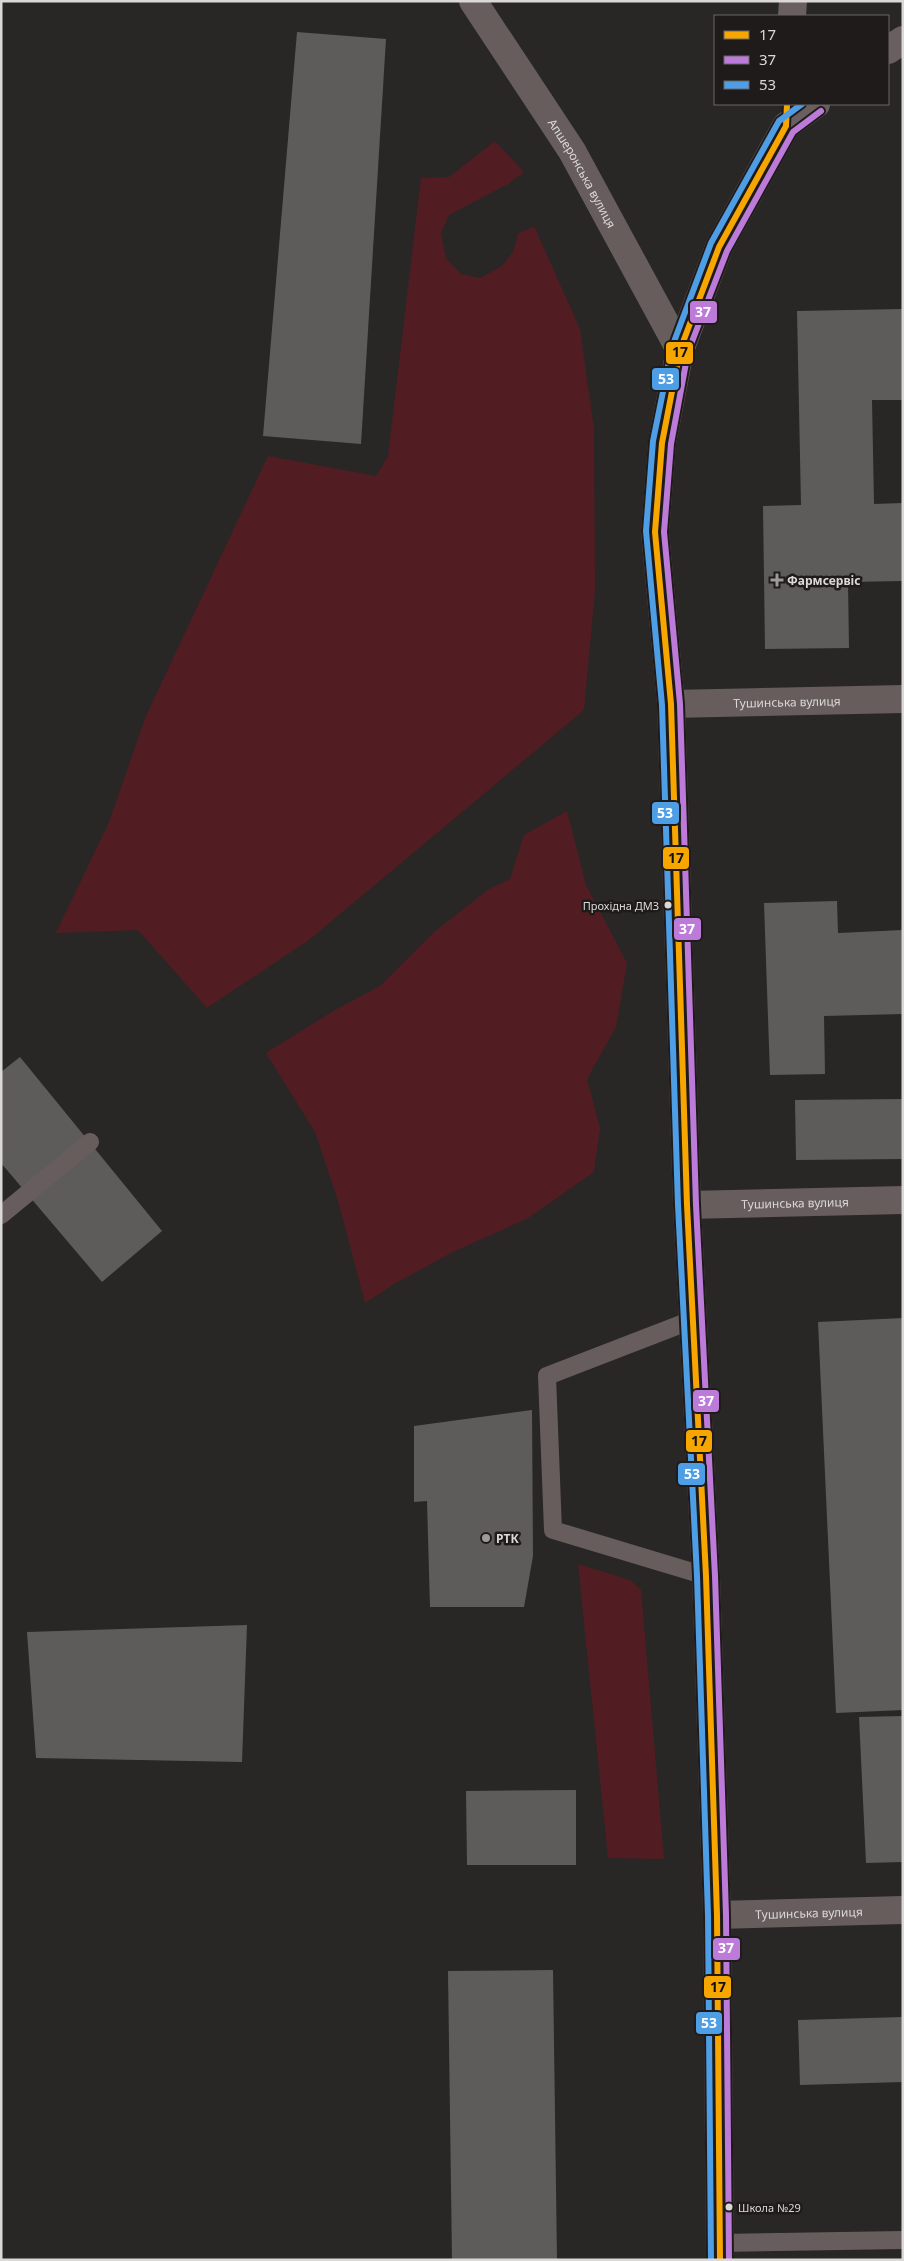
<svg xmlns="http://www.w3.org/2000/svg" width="904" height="2261" font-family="'Noto Sans',sans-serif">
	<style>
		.green { fill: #511d23 }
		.building { fill: #5e5c5b }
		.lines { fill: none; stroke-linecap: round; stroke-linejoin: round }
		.service { stroke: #675d5d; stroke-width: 18 }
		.minor { stroke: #675d5d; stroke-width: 28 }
		.secondary { stroke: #6a5f5f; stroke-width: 28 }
		.bus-1-casing { stroke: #201b1b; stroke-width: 10 }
		.bus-2-casing { stroke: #201b1b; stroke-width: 10 }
		.bus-3-casing { stroke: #201b1b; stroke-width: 10 }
		.bus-1 { stroke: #f7a600; stroke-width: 6 }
		.bus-2 { stroke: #bd7bd9; stroke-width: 6 }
		.bus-3 { stroke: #4d9ee5; stroke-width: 6 }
		.poi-dot { fill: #9d9a9a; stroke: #201b1b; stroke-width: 2 }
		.bus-dot { fill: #dbd8d8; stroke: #201b1b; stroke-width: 2 }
		.labels { text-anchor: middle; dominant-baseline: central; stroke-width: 5; stroke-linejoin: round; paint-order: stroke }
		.bus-label { font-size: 11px; fill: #dbd8d8; stroke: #201b1b; text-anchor: end }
		.street-label { font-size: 12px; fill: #dbd8d8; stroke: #201b1b }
		.poi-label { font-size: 12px; font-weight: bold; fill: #dbd8d8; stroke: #201b1b; text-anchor: start }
		.line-badge { stroke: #201b1b; stroke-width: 2 }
		.badge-label { font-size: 14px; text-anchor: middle; font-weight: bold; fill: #fff }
		.pale-badge-label { font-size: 14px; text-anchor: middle; font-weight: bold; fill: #111 }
	</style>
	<rect width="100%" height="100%" fill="#292626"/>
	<!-- green -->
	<g class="green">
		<polygon points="495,141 524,172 508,184 449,215 441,233 446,258 461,274 480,278 502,266 513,252 518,234 534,226 580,329 594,429 595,591 584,710 309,940 207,1008 138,930 56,933 109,822 146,716 268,456 376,476 388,456 421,178 449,177"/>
		<polygon points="567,811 586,885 627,963 616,1027 587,1079 600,1128 594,1172 528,1218 451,1253 394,1284 365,1303 339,1204 315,1132 266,1053 333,1011 380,986 434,932 489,889 510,879 524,835"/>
		<polygon points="578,1564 630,1580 641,1590 664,1859 608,1858"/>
	</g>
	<!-- building -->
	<g class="building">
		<polygon points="297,32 386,39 361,444 263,436"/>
		<polygon points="903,309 903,400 872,400 874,504 903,503 903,581 848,582 849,648 765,649 763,506 801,505 797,311"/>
		<polygon points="837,901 838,933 903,930 903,1014 824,1016 825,1074 770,1075 764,903"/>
		<polygon points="20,1057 162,1231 102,1282 1,1163 1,1072"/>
		<polygon points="903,1099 903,1159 796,1160 795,1100"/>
		<polygon points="903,1318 903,1710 836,1713 818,1322"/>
		<polygon points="532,1410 533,1556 524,1607 430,1607 427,1501 414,1502 414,1426"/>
		<polygon points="247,1625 242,1762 36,1758 27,1632"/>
		<polygon points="903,1716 903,1862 866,1863 859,1717"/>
		<polygon points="576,1790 576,1865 467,1865 466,1791"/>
		<polygon points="553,1970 557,2260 452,2260 448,1971"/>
		<polygon points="903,2017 903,2082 800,2085 798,2020"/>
	</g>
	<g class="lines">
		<!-- service -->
		<g class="service">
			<polyline points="1,1215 90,1142"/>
			<polyline points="692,1320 547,1376 553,1530 706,1576"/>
			<polyline points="720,2243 903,2240"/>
		</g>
		<!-- minor -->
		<g class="minor">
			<path id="s1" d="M 473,1 L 572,151 L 680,350"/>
			<path id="s2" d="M 671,704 L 903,699"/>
			<path id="s3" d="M 687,1205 L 903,1200"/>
			<path id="s4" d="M 717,1915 L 903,1910"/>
		</g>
		<!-- secondary -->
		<g class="secondary">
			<polyline points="792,16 793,1"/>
			<polyline points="888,50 903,40"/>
			<polyline points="720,2260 717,1915 706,1576 687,1205 671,704 655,532 662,443 680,350 719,247 786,126 816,104"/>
		</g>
		<defs>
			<polyline id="bus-1" points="720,2260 717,1915 706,1576 687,1205 671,704 655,532 662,443 680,350 719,247 786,126 787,104"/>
			<polyline id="bus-2" points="729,2260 726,1915 715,1576 696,1205 680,704 664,532 671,444 688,352 727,251 793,132 821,111"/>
			<polyline id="bus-3" points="711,2260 708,1915 697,1576 678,1205 662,705 646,531 653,441 672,347 711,243 779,121 802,104"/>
		</defs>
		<!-- bus-1 casing -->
		<use href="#bus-1" class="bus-1-casing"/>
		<!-- bus-2 casing -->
		<use href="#bus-2" class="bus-2-casing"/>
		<!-- bus-3 casing -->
		<use href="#bus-3" class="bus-3-casing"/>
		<!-- bus-1 -->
		<use href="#bus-1" class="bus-1"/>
		<!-- bus-2 -->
		<use href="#bus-2" class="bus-2"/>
		<!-- bus-3 -->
		<use href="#bus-3" class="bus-3"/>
	</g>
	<!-- markers -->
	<g class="poi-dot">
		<path d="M774.5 572.5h5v5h5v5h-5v5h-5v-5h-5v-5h5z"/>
		<circle cx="486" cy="1538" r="5"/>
	</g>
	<g class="bus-dot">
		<circle cx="668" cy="905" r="4.5"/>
		<circle cx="729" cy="2207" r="4.5"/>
	</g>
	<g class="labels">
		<!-- bus labels -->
		<g class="bus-label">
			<text x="659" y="905">Прохідна ДМЗ</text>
			<text x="738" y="2207" text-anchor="start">Школа №29</text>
		</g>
		<!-- street labels -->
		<g class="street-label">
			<text stroke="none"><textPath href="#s1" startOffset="204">Апшеронська вулиця</textPath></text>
			<text stroke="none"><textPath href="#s2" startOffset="116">Тушинська вулиця</textPath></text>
			<text stroke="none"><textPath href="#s3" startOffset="108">Тушинська вулиця</textPath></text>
			<text stroke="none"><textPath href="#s4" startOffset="92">Тушинська вулиця</textPath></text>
		</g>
		<!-- poi labels -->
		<g class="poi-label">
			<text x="787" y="580">Фармсервіс</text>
			<text x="496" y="1538">РТК</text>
		</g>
	</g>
	<g class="line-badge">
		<rect x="689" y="300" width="29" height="24" rx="5" fill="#bd7bd9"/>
		<rect x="665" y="341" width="29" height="24" rx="5" fill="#f7a600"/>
		<rect x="651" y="367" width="29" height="24" rx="5" fill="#4d9ee5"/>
		<rect x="651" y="801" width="29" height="24" rx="5" fill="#4d9ee5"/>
		<rect x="662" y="846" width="28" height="24" rx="5" fill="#f7a600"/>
		<rect x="673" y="917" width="29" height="24" rx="5" fill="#bd7bd9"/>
		<rect x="692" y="1389" width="28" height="24" rx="5" fill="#bd7bd9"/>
		<rect x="685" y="1429" width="28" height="24" rx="5" fill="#f7a600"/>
		<rect x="677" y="1462" width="29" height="24" rx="5" fill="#4d9ee5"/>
		<rect x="712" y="1937" width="29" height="24" rx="5" fill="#bd7bd9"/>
		<rect x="703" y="1975" width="29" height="24" rx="5" fill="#f7a600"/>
		<rect x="695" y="2011" width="28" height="24" rx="5" fill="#4d9ee5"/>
	</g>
	<g class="badge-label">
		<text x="703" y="317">37</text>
		<text x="666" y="384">53</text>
		<text x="665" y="818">53</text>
		<text x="687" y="934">37</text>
		<text x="706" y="1406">37</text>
		<text x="692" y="1479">53</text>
		<text x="726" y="1953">37</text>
		<text x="709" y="2028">53</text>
	</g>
	<g class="pale-badge-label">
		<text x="680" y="357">17</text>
		<text x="676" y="863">17</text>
		<text x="699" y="1446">17</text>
		<text x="718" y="1992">17</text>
	</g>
	<!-- border -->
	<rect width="904" height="2261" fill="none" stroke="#dbd8d8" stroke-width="5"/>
	<!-- legend -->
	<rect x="714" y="15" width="175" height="90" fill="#201b1b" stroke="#6b6767"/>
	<rect x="724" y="31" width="25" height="8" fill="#f7a600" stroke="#6b6767"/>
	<text x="759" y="40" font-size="15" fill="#dbd8d8">17</text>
	<rect x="724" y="56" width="25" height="8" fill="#bd7bd9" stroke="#6b6767"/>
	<text x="759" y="65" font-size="15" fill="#dbd8d8">37</text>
	<rect x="724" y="81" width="25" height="8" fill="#4d9ee5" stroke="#6b6767"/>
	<text x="759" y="90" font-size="15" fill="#dbd8d8">53</text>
</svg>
